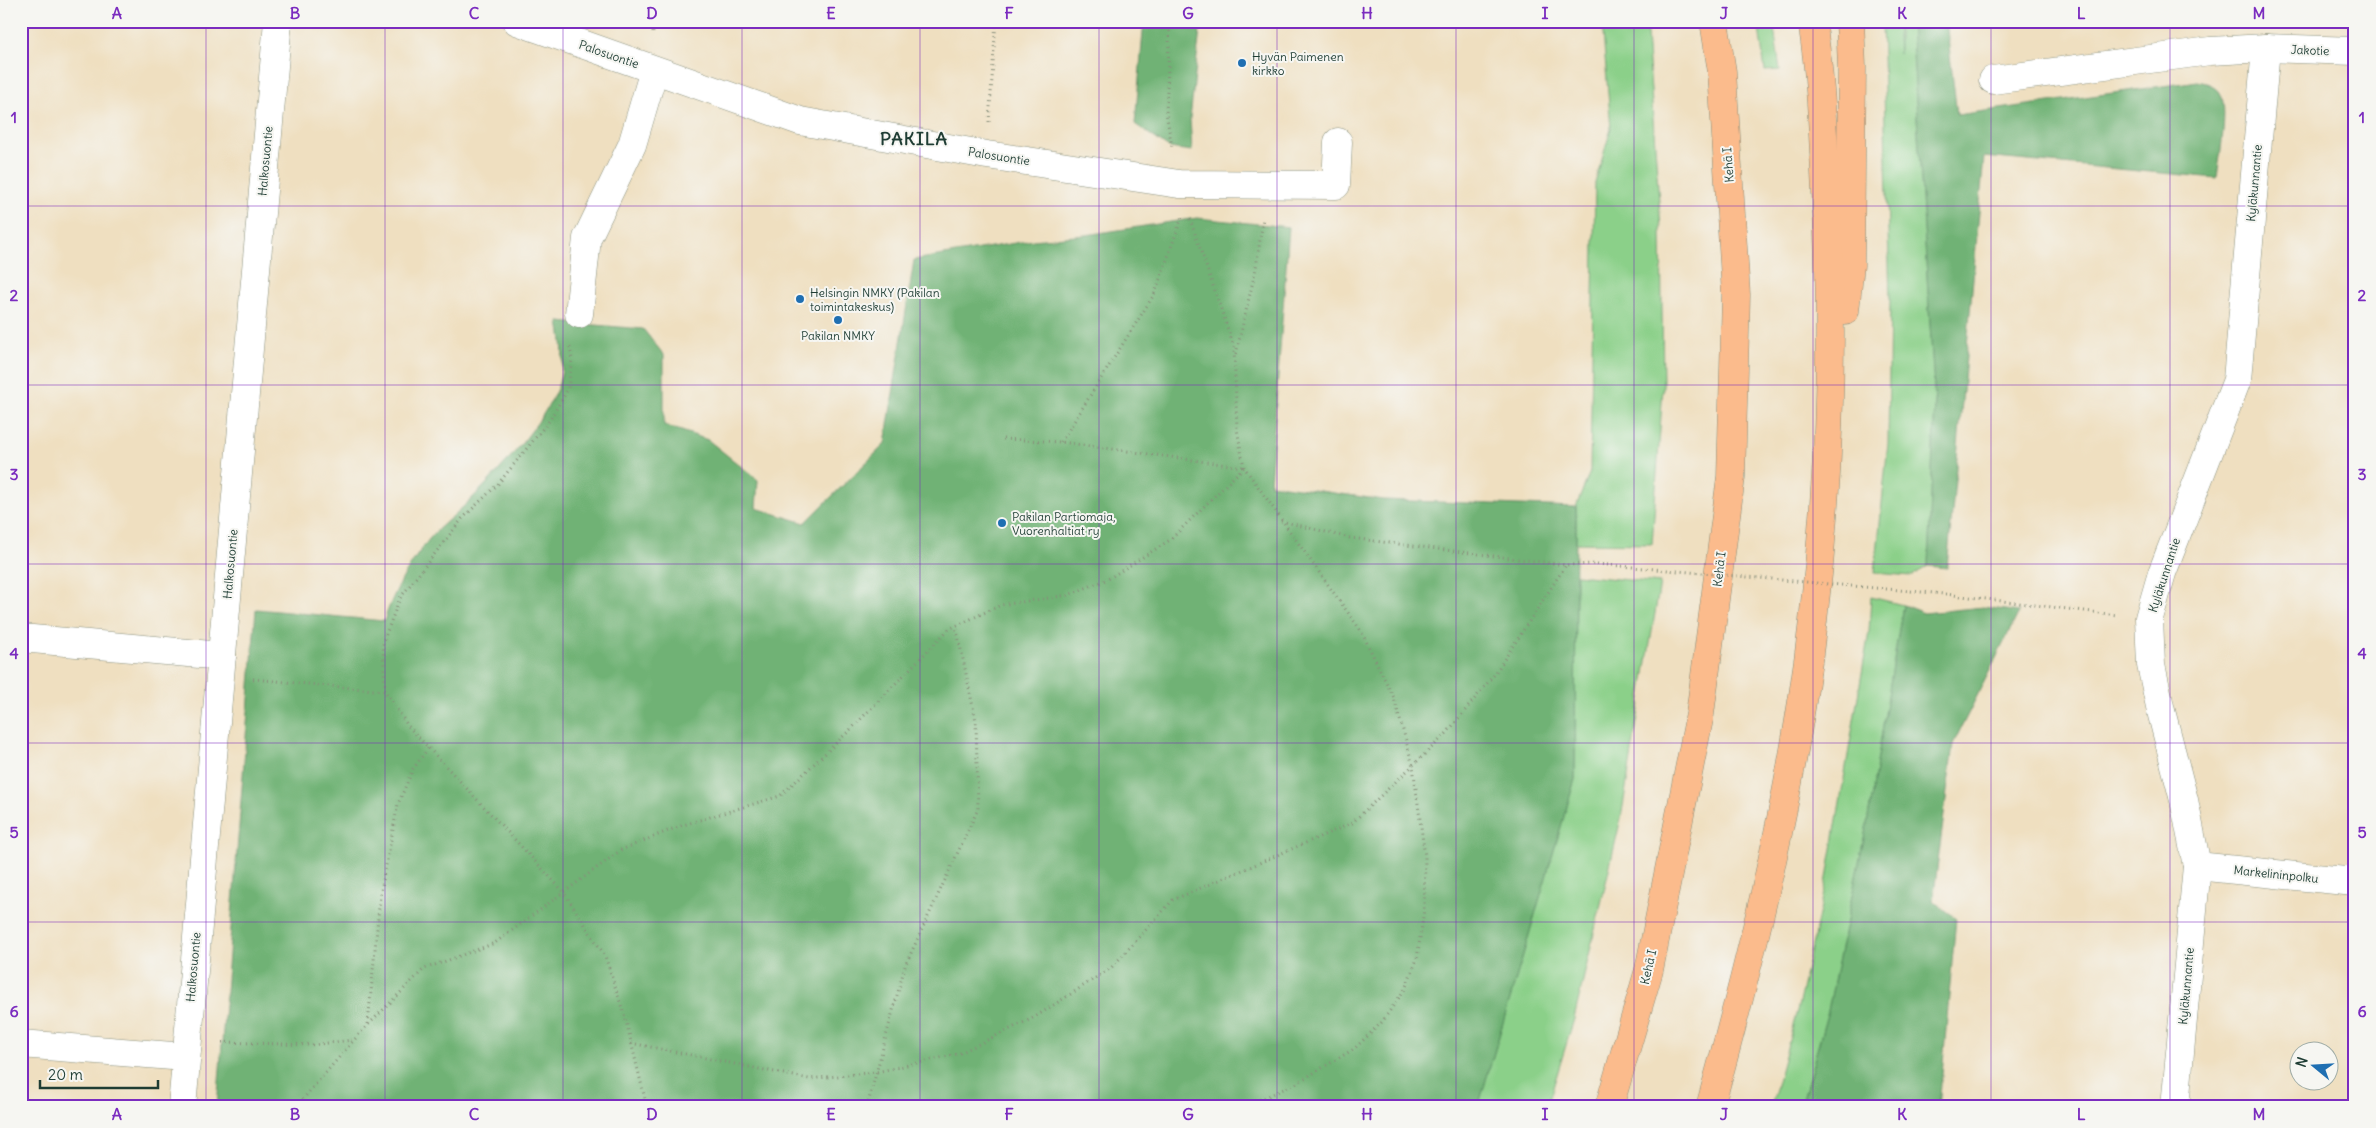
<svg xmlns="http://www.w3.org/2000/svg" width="2376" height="1128" font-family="Delius,sans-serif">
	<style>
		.green { fill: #8bd089; stroke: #55865e }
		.forest { fill: #70b275; stroke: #487854 }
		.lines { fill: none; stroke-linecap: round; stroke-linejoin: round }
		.minor-casing { stroke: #878e7a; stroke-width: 29 }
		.highway-casing { stroke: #878e7a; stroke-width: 29 }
		.path { stroke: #878e7a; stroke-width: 3; stroke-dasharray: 1 4; stroke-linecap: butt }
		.minor { stroke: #fff; stroke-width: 28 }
		.highway { stroke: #fbbb8c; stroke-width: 28 }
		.path-bridge { stroke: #878e7a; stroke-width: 3; stroke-dasharray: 1 4; stroke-linecap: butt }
		.grid { fill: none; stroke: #7b2cbf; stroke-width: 1; stroke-opacity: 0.55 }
		.poi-dot { fill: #1f6fb2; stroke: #f6f6f2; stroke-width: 2 }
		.labels { text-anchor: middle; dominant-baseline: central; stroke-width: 4; stroke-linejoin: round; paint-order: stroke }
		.street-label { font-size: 12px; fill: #1f3d34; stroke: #f6f6f2 }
		.poi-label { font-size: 12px; fill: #1f3d34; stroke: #f6f6f2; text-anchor: start }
		.district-label { font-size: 18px; font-weight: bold; letter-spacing: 1px; fill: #1f3d34; stroke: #f6f6f2 }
		.neatline { fill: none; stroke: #7b2cbf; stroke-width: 2 }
		.grid-label { font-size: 16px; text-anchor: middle; font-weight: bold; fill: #7b2cbf }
	</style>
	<rect width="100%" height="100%" fill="#f6f6f2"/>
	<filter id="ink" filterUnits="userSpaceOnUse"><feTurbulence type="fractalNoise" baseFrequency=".02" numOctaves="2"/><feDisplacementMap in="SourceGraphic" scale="10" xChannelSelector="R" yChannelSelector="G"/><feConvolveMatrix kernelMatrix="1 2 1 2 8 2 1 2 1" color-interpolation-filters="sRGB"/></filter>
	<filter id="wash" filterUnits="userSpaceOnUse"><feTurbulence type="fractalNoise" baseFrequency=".0096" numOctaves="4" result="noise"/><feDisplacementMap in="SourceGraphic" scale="20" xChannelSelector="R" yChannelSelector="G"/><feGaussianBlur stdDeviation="1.12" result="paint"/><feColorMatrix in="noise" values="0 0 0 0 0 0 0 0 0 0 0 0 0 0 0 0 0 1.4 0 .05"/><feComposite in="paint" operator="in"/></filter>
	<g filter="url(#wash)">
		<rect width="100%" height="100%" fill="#efdfc0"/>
		<!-- green -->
		<g class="green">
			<polygon points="1602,21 1646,21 1661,229 1663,387 1652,544 1576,543 1576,507 1590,472 1595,183 1611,129"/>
			<polygon points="1758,21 1773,21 1780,70 1765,71"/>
			<polygon points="1882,21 1897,21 1899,54 1899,21 1911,21 1935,403 1928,566 1912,576 1875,573 1888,443 1890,299"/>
			<polygon points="1576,575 1660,583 1621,818 1574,1019 1547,1107 1478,1107 1575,779"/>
			<polygon points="1871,597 1903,605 1867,824 1828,1011 1801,1107 1771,1107 1798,1007 1826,884 1869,632"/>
		</g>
		<!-- forest -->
		<g class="forest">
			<polygon points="1144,21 1201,21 1190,119 1192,151 1169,148 1135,124"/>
			<path d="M 1911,21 L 1946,21 L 1957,115 L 2198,81 C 2206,83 2213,84 2219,91 C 2230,105 2219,159 2217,178 L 1984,157 L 1947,568 L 1928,566 L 1935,403 Z"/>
			<path d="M 1197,218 L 1289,227 L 1270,484 L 1384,500 L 1576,507 L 1575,779 L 1478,1107 L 217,1107 L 256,609 L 384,621 C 394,590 410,563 430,538 C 440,526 453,517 464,506 C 492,480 548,419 559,383 C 565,363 563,342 559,322 L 643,329 L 664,355 L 664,425 L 708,440 L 758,480 L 756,508 L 805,523 L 885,444 L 914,260 L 1033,240 L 1086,235 Z"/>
			<polygon points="1903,605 1924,613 1983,607 2019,612 1953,744 1933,901 1956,918 1939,1107 1801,1107 1828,1011 1867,824"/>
		</g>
	</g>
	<g filter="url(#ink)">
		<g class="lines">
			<defs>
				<g id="minor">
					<polyline points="517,21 800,121 987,155 1179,184 1336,185 1338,142"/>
					<polyline points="1993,80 2210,51 2266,48 2355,51"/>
					<polyline points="579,314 587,238 632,145 654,70"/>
					<polyline points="21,638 222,656"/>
					<polyline points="2197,866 2355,882"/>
					<polyline points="21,1044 185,1057"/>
					<polyline points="182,1107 278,21"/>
					<polyline points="2175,1107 2197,866 2184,800 2161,711 2151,665 2149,618 2162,573 2237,380 2266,48"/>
				</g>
				<g id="highway">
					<polyline points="1845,311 1850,265 1852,67 1850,21"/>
					<polyline points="1609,1107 1649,970 1700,714 1731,477 1736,295 1722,72 1714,21"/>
					<path d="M 1710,1107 C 1754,948 1794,786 1813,621 C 1830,479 1834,335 1826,192 C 1823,135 1821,78 1812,21"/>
				</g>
			</defs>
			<!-- minor casing -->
			<use href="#minor" class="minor-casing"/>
			<!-- highway casing -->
			<use href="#highway" class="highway-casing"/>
			<!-- path -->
			<g class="path">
				<polyline points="1170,21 1166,112 1172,147"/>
				<polyline points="653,33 654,21"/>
				<polyline points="989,122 996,21"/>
				<polyline points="1190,219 1234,347 1237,429 1244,467 1361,631 1394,698 1413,766 1425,857 1424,910 1417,959 1405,989 1382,1022 1354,1049 1295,1084 1243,1107"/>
				<polyline points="570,347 572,359 568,389 549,421 498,484 462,519 400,598 383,642 385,691 408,726 563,891 605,956 625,1017 647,1107"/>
				<polyline points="1236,354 1256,268 1263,219"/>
				<polyline points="1003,439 1061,442 1243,467"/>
				<polyline points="1061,442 1155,293 1182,217"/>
				<polyline points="1281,521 1350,538 1566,565 1597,564"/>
				<polyline points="1945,594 2117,615"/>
				<polyline points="253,679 385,691"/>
				<polyline points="368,1024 380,896 398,804 413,769 429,747"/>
				<polyline points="222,1042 311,1045 352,1040"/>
				<polyline points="631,1043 809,1079 876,1072 958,1054 1035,1017 1111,968 1173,900 1352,823 1446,734 1494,675 1566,565"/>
				<polyline points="296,1107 361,1032 424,969 495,943 621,850 680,826 780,796 851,729 949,629 1001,605 1068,595 1108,579 1170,540 1244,467"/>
				<polyline points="867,1107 905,966 978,809 976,721 956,626"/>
			</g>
			<!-- minor -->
			<use href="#minor" class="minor"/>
			<!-- highway -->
			<use href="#highway" class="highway"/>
			<!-- path-bridge -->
			<polyline class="path-bridge" points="1597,564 1945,594"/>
		</g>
	</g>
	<!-- grid -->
	<path class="grid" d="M 206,21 L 206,1107M 385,21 L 385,1107M 563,21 L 563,1107M 742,21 L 742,1107M 920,21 L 920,1107M 1099,21 L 1099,1107M 1277,21 L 1277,1107M 1456,21 L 1456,1107M 1634,21 L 1634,1107M 1813,21 L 1813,1107M 1991,21 L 1991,1107M 2170,21 L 2170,1107M 21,206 L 2355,206M 21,385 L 2355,385M 21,564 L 2355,564M 21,743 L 2355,743M 21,922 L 2355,922"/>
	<!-- markers -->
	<g class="poi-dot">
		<circle cx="1242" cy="63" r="5"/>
		<circle cx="800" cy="299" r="5"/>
		<circle cx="838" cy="320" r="5"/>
		<circle cx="1002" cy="523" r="5"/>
	</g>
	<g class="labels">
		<!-- street labels -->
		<g class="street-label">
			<text transform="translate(2310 50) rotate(2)">Jakotie</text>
			<text transform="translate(609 54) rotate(19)">Palosuontie</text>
			<text transform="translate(999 156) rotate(9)">Palosuontie</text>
			<text transform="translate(265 161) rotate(-85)">Halkosuontie</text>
			<text transform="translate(1728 165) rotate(-94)">Kehä I</text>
			<text transform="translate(2254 183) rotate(-85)">Kyläkunnantie</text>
			<text transform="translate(230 564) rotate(-85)">Halkosuontie</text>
			<text transform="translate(1719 569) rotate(-83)">Kehä I</text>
			<text transform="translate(2164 575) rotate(-72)">Kyläkunnantie</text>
			<text transform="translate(2276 874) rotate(6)">Markelininpolku</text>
			<text transform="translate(193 967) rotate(-85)">Halkosuontie</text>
			<text transform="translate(1648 967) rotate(-77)">Kehä I</text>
			<text transform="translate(2186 986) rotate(-85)">Kyläkunnantie</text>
		</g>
		<!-- poi labels -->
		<g class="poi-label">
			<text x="1252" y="56">Hyvän Paimenen<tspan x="1252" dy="14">kirkko</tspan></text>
			<text x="810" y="292">Helsingin NMKY (Pakilan<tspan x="810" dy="14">toimintakeskus)</tspan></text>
			<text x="838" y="335" text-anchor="middle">Pakilan NMKY</text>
			<text x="1012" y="516">Pakilan Partiomaja,<tspan x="1012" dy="14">Vuorenhaltiat ry</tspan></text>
		</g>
		<!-- district labels -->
		<g class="district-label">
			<text x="914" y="138">PAKILA</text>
		</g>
	</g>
	<!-- margin -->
	<rect width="2376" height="1128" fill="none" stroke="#f6f6f2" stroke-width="55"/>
	<!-- north arrow -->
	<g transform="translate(2314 1066) rotate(288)"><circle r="24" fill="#f6f6f2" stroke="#a0aca6"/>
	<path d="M0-4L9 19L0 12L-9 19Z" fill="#1f6fb2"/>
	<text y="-8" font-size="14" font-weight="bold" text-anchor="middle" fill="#1f3d34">N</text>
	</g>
	<!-- scale -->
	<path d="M40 1080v8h118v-8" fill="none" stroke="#1f3d34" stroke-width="2.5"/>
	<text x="48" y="1080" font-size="15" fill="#1f3d34" stroke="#f6f6f2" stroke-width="4" paint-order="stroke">20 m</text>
	<rect x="28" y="28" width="2320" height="1072" class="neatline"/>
	<g class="grid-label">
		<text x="117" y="19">A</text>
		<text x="295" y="19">B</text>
		<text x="474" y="19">C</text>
		<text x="652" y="19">D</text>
		<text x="831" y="19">E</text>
		<text x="1009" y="19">F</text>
		<text x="1188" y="19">G</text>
		<text x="1367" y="19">H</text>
		<text x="1545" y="19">I</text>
		<text x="1724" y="19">J</text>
		<text x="1902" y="19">K</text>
		<text x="2081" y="19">L</text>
		<text x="2259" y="19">M</text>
		<text x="14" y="123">1</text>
		<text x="2362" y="123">1</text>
		<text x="14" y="301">2</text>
		<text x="2362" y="301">2</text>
		<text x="14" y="480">3</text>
		<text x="2362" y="480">3</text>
		<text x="14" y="659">4</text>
		<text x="2362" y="659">4</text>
		<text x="14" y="838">5</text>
		<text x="2362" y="838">5</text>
		<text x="14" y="1017">6</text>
		<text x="2362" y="1017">6</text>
		<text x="117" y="1120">A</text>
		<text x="295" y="1120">B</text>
		<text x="474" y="1120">C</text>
		<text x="652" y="1120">D</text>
		<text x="831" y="1120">E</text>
		<text x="1009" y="1120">F</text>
		<text x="1188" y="1120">G</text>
		<text x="1367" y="1120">H</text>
		<text x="1545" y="1120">I</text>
		<text x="1724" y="1120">J</text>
		<text x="1902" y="1120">K</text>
		<text x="2081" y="1120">L</text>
		<text x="2259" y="1120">M</text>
	</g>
</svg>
